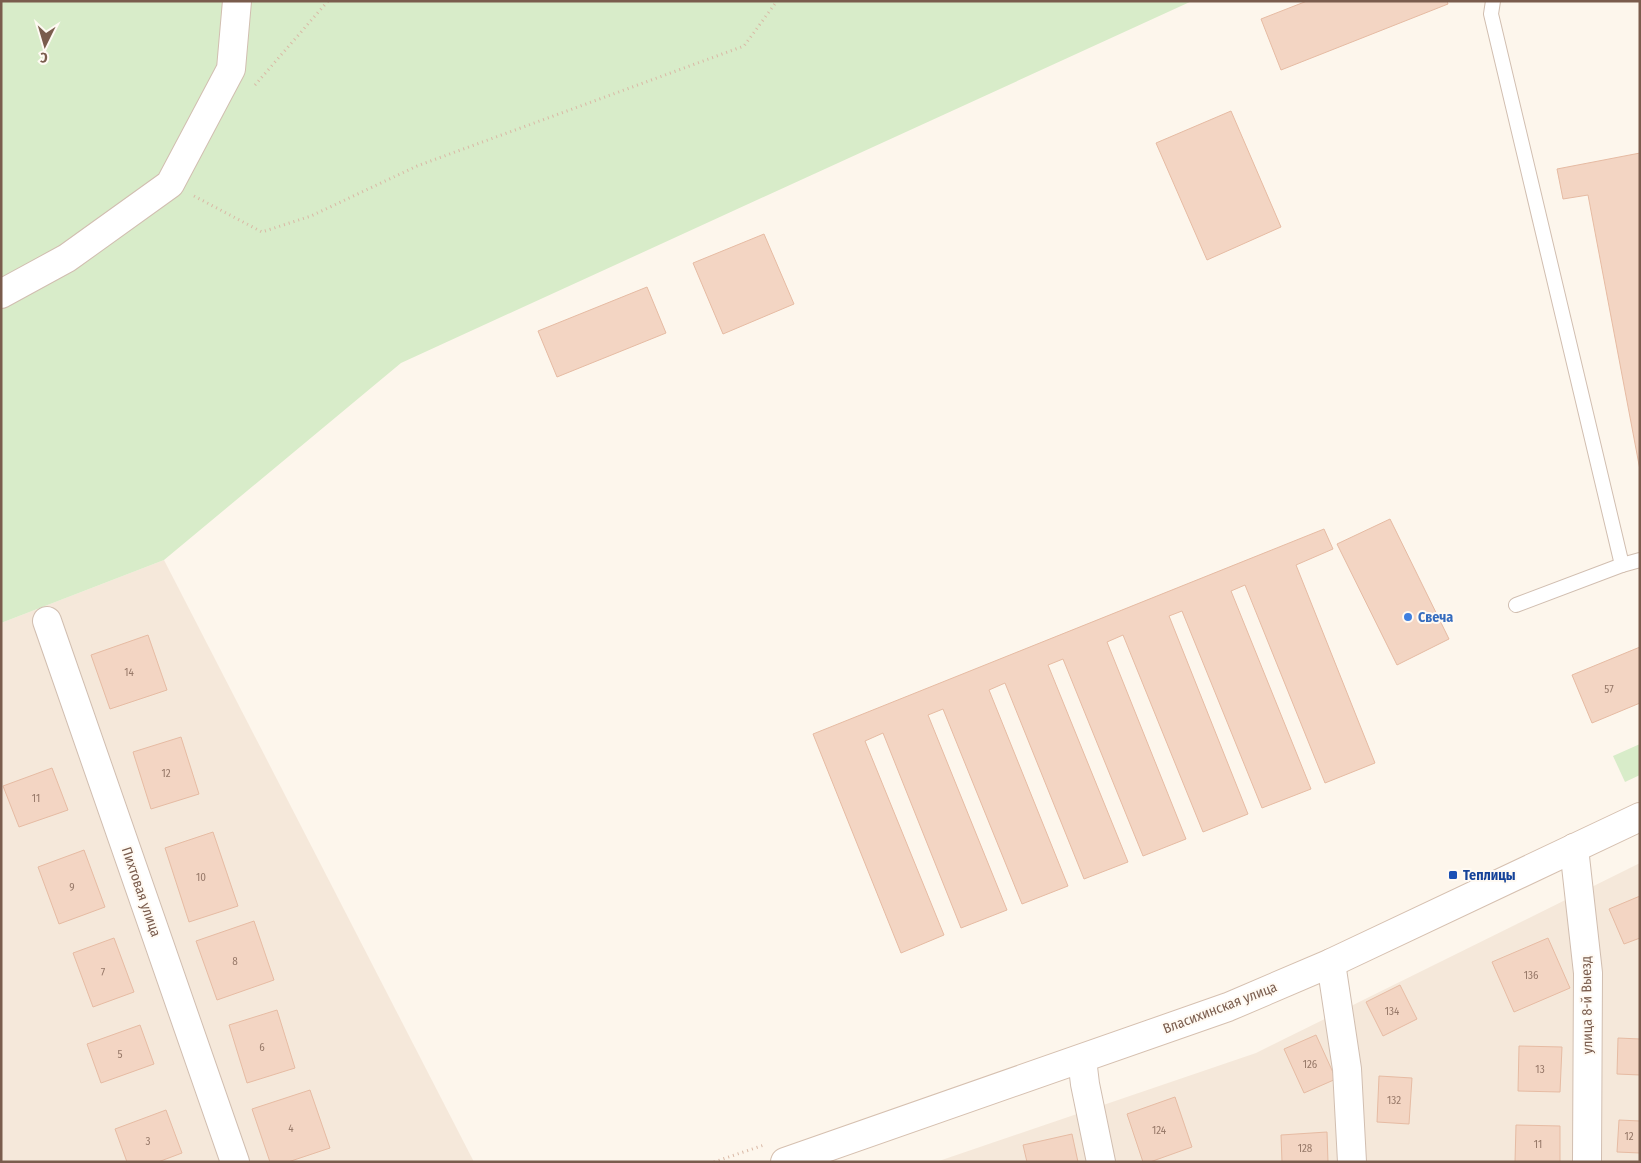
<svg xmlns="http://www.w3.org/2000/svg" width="1641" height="1163" font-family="'Fira Sans Condensed',sans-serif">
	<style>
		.residential { fill: #f5e8da }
		.green { fill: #d8ecc9 }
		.building { fill: #f3d5c3; stroke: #e6bba3 }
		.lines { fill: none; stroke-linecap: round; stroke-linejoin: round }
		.lane-casing { stroke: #d1beb0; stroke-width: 16 }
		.street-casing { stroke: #d1beb0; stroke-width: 30 }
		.secondary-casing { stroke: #d6c0b0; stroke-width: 30 }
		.path { stroke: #d9b8a5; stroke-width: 3; stroke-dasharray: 1 4; stroke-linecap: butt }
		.lane { stroke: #fff; stroke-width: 14 }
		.street { stroke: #fff; stroke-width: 28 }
		.secondary { stroke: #fff; stroke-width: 28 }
		.shop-dot { fill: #3f7fe0; stroke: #fffaf3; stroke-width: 2 }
		.transit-dot { fill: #1a4fb4; stroke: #fffaf3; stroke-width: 2 }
		.labels { text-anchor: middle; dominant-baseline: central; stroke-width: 4; stroke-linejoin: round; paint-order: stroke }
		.number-label { font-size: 11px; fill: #987a6a }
		.shop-label { font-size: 14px; font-weight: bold; fill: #366cbe; stroke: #fffaf3; text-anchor: start }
		.transit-label { font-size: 14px; font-weight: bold; fill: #164399; stroke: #fffaf3; text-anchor: start }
		.street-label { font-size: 14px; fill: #7a5c4d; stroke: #fffaf3 }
	</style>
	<rect width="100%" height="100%" fill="#fdf6ec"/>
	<!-- residential -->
	<g class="residential">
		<polygon points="164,560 474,1162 1,1162 1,623"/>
		<polygon points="1640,863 1640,1162 936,1162 1256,1053"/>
	</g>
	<!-- green -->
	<g class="green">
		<polygon points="1,1 1192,1 401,363 164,560 1,623"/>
		<polygon points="1640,744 1640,775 1625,782 1613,756"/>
	</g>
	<!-- building -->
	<g class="building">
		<polygon points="1307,1 1447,1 1448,4 1281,70 1261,19"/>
		<polygon points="1231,111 1281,227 1207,260 1156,143"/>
		<polygon points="1640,153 1640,470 1588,195 1563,199 1557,169"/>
		<polygon points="764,234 794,304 723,334 693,263"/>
		<polygon points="647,287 666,333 557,377 538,331"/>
		<polygon points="1390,519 1449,639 1397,665 1337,544"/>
		<polygon points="1324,529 1333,549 1296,565 1375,763 1325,783 1245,585 1231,591 1311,789 1262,808 1182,611 1169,616 1248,814 1203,832 1123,635 1107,642 1186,839 1143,856 1063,659 1048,665 1128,862 1084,879 1005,683 989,690 1068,886 1022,904 943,709 928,715 1007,910 961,928 883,733 865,741 944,935 901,953 813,734"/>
		<polygon points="148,635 167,690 110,709 91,655"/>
		<polygon points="1640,647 1640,703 1592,723 1572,675"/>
		<polygon points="181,737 199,794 151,809 133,752"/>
		<polygon points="52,768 68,810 19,827 3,786"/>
		<polygon points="213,832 238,906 189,922 165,848"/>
		<polygon points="84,850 105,907 59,924 38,867"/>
		<polygon points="1640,896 1640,938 1624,944 1609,909"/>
		<polygon points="254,921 274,980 217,1000 196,941"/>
		<polygon points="114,938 134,992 93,1007 73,953"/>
		<polygon points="1548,938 1570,988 1514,1012 1492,962"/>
		<polygon points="1400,985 1417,1019 1383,1036 1366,1002"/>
		<polygon points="277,1010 295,1068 247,1083 229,1025"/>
		<polygon points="140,1025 154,1064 101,1083 87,1044"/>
		<polygon points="1316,1035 1336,1079 1304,1093 1284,1049"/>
		<polygon points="1618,1038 1640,1039 1640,1075 1617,1074"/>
		<polygon points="1519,1046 1562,1047 1560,1092 1518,1091"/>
		<polygon points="1379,1076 1412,1078 1409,1124 1377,1122"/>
		<polygon points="310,1090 330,1148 288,1162 270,1162 252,1109"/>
		<polygon points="1175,1097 1192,1147 1150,1162 1143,1162 1127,1114"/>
		<polygon points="166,1110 182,1153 158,1162 127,1162 115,1129"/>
		<polygon points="1619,1120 1640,1121 1640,1153 1617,1152"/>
		<polygon points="1516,1125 1560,1126 1560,1162 1515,1162"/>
		<polygon points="1327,1132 1328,1162 1282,1162 1281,1135"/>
		<polygon points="1072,1134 1078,1162 1027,1162 1023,1145"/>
	</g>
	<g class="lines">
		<defs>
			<g id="lane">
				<polyline points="1493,1 1491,14 1622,565 1640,560"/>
				<polyline points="1516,605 1622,565"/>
			</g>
			<g id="street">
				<polyline points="1,294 67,258 170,184 231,69 237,1"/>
				<polyline points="47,621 235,1162"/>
				<polyline points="1574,848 1588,973 1587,1162"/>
				<polyline points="1331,963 1347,1069 1352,1162"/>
				<polyline points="1082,1059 1085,1084 1101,1162"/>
			</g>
			<polyline id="secondary" points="785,1162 1228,1007 1331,963 1640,817"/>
		</defs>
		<!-- lane casing -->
		<use href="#lane" class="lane-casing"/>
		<!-- street casing -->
		<use href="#street" class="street-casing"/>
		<!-- secondary casing -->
		<use href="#secondary" class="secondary-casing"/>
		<!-- path -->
		<g class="path">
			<polyline points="255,85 328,1"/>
			<polyline points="194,196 262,232 311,216 417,166 744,46 777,1"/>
			<polyline points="714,1162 764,1145"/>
		</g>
		<!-- lane -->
		<use href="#lane" class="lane"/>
		<!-- street -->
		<use href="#street" class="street"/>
		<!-- secondary -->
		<use href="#secondary" class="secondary"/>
	</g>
	<!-- markers -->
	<circle class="shop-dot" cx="1408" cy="617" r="5"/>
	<rect class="transit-dot" x="1448" y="870" width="10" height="10" rx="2.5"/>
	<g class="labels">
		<!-- number labels -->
		<g class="number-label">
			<text x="129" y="672">14</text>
			<text x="1609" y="689">57</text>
			<text x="166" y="773">12</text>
			<text x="36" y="798">11</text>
			<text x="201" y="877">10</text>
			<text x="72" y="887">9</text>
			<text x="235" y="961">8</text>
			<text x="103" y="972">7</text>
			<text x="1531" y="975">136</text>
			<text x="1392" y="1011">134</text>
			<text x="262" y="1047">6</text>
			<text x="120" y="1054">5</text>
			<text x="1310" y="1064">126</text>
			<text x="1540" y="1069">13</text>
			<text x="1394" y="1100">132</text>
			<text x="291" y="1128">4</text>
			<text x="1159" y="1130">124</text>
			<text x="1629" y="1136">12</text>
			<text x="148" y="1141">3</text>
			<text x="1538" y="1144">11</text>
			<text x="1305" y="1148">128</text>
		</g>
		<!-- shop labels -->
		<g class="shop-label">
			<text x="1418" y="617">Свеча</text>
		</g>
		<!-- transit labels -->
		<g class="transit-label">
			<text x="1463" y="875">Теплицы</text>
		</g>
		<!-- street labels -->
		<g class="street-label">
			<text transform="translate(141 892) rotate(71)">Пихтовая улица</text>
			<text transform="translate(1587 1005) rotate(-91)">улица 8-й Выезд</text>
			<text transform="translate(1220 1008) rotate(-21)">Власихинская улица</text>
		</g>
	</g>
	<!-- border -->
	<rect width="1641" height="1163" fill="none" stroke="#7a5c4d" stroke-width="5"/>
	<!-- north arrow -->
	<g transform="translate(45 45) rotate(185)" stroke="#fffaf3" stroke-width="4" paint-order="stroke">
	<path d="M0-4L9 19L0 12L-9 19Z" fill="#7a5c4d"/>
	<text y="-8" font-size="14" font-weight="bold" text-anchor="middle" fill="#7a5c4d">С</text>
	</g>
</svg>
